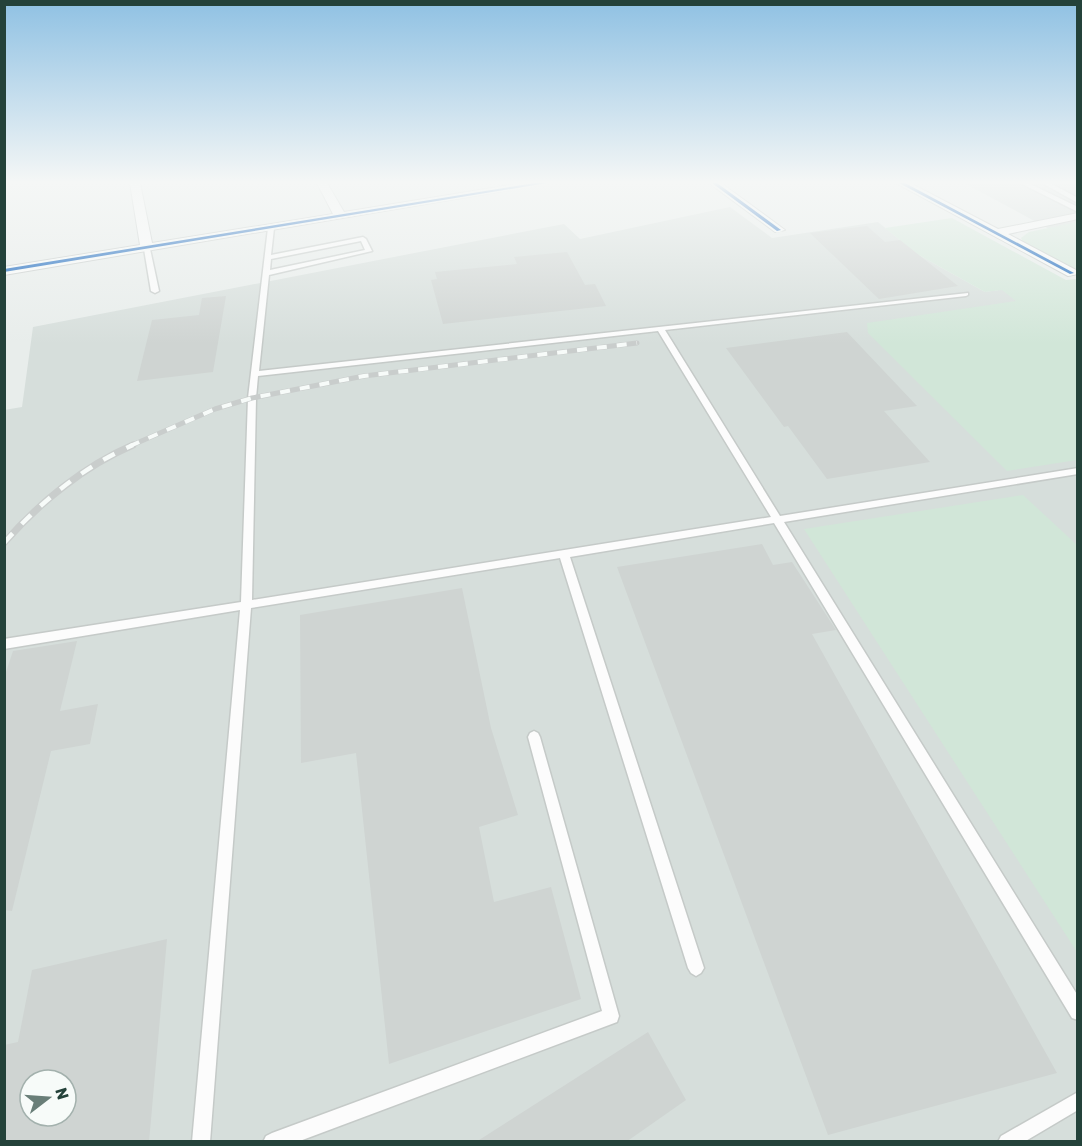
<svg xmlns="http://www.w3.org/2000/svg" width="1082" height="1146" font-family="Rubik,sans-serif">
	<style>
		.built { fill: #d6dedb; fill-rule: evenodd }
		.green { fill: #d1e6d8 }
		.building { fill: #cfd4d2; fill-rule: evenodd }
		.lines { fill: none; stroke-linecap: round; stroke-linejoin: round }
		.lane-casing { stroke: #c5cac8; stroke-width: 3 }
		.street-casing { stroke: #c5cac8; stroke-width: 2 }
		.lane { fill: #fcfcfc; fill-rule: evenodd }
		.street { fill: #fcfcfc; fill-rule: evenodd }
		.rail-far1-casing { stroke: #c9cdcc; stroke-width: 5 }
		.rail-casing { stroke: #c9cdcc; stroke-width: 7 }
		.rail-far1 { stroke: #f7fbf9; stroke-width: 4; stroke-dasharray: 10; stroke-linecap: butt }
		.rail { stroke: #f7fbf9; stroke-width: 4.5; stroke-dasharray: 13; stroke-linecap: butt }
		.cycleway-casing { stroke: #f7fbf9; stroke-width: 3 }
		.cycleway { fill: #0057b8; fill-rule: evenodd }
	</style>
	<rect width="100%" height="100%" fill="#e8edeb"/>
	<!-- built -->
	<g class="built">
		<polygon points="964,183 1077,183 1077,244 1029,218"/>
		<path d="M 730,207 L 772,238 L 878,222 L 917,254 L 985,292 L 1077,279 L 1077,1141 L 5,1141 L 4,410 L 22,407 L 33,327 L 564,224 L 580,239 ZM 30,1080 L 66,1080 L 66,1116 L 30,1116 Z"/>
	</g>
	<!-- green -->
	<g class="green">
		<polygon points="952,218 1066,280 1077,279 1077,460 1007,471 868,333 867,323 1016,301 1002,290 985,292 917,254 885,228"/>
		<polygon points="1077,222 1077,272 1023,242 1021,238 1029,232"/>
		<polygon points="1023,495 1077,545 1077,952 804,529"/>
	</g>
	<!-- building -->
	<g class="building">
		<polygon points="867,226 885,242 900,240 958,286 879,299 810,233"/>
		<polygon points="567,252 585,285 595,284 606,306 443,324 431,280 437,279 435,272 517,264 514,257"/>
		<polygon points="226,296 213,372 137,381 152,320 199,315 202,298"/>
		<polygon points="847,332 917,406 884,411 930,462 827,479 788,426 784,427 726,348"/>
		<polygon points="762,544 773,565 792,562 836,630 812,634 1057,1073 828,1135 617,567"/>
		<polygon points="462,588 491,728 518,815 479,827 494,902 551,887 581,999 389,1064 356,753 301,763 300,615"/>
		<polygon points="77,641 60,711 98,704 90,744 51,751 12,911 4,910 4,678 13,651"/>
		<path d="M 167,939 L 149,1142 L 4,1142 L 4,1045 L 18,1042 L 32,970 ZM 30,1080 L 66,1080 L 66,1116 L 30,1116 Z"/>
		<polygon points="648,1032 686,1100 626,1142 476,1142"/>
	</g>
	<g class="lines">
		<defs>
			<g id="lane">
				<polygon points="1020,183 1028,183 1078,207 1078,212"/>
				<polygon points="1042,183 1050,183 1078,198 1078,203"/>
				<path d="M 271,226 L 274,228 L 271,255 L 363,237 L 366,239 L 372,251 L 269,275 L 259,371 L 968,293 L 968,295 L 966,296 L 665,330 L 780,516 L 1078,468 L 1078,474 L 784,522 L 1078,996 L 1078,1020 L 1072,1018 L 774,523 L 570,557 L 704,968 L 701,973 L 696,976 L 691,973 L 688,968 L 560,558 L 251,608 L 210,1142 L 192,1142 L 240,610 L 4,649 L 4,639 L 241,602 L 248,398 L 268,228 ZM 361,241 L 365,250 L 270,270 L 271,259 ZM 658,331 L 771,517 L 252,600 L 256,398 L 258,376 Z"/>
				<polygon points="147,247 150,249 159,291 155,293 151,291 144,249"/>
				<polygon points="534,731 538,733 540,737 619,1016 617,1022 297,1142 263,1142 266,1136 272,1133 602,1011 528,737 530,733"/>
				<polygon points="1078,1092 1078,1110 1024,1142 998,1142 1001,1136"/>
			</g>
			<g id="street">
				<polygon points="130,183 140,183 152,243 333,214 317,183 327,183 344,212 523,183 550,183 4,275 4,267 140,245"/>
				<polygon points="709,183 721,183 785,230 775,232"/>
				<polygon points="896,183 910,183 998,229 1078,213 1078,219 1008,234 1076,270 1078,274 1068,276"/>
			</g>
		</defs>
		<!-- lane casing -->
		<use href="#lane" class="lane-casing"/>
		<!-- street casing -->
		<use href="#street" class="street-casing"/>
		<!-- lane -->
		<use href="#lane" class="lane"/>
		<!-- street -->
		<use href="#street" class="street"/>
		<defs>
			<polyline id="rail-far1" points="130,446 215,409 252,398 364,376 637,343"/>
			<path id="rail" d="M 4,543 C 39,503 84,466 133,445"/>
		</defs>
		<!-- rail-far1 casing -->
		<use href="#rail-far1" class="rail-far1-casing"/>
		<!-- rail casing -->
		<use href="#rail" class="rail-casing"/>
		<!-- rail-far1 -->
		<use href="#rail-far1" class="rail-far1"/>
		<!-- rail -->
		<use href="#rail" class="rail"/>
		<defs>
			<g id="cycleway">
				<polygon points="535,183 547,183 4,272 4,269"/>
				<polygon points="712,183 717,183 781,230 777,231"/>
				<polygon points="899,183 905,183 1074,273 1070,274"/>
			</g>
		</defs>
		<!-- cycleway casing -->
		<use href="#cycleway" class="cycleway-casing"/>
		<!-- cycleway -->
		<use href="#cycleway" class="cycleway"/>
	</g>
	<!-- sky -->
	<linearGradient id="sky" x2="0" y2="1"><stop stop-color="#8fc1e3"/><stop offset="0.53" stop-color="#f5f7f6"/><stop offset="1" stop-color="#f5f7f6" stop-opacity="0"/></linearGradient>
	<rect width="1082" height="344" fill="url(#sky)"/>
	<!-- border -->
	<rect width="1082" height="1146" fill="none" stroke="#24423a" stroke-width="12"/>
	<!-- north arrow -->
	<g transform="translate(48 1098) rotate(73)"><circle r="28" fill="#f7fbf9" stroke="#a3b1ad" stroke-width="1.5"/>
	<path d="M0-4.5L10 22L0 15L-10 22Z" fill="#697e78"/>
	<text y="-9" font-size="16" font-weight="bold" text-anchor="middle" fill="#24423a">N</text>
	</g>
</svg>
